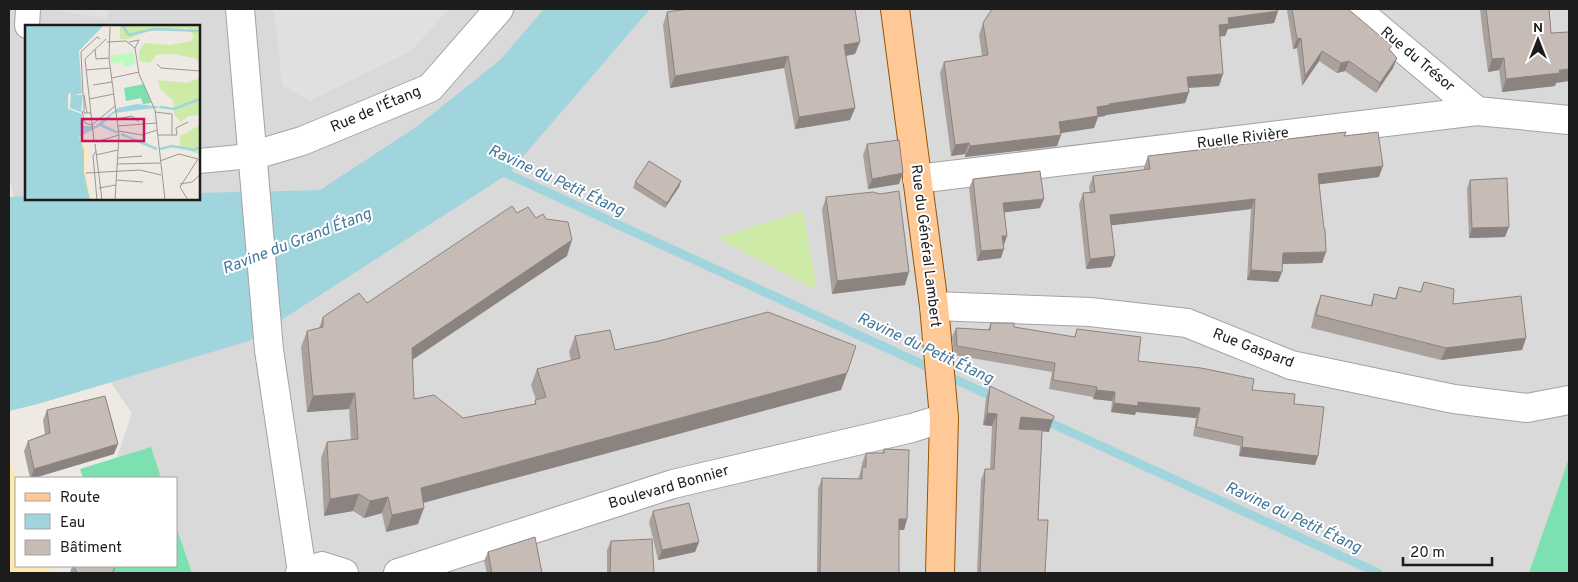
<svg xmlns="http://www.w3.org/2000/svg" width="1578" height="582" font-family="Overpass,sans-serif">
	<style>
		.residential { fill: #dad9d9; fill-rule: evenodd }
		.grass { fill: #cdeaa6 }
		.sand { fill: #ffe7af }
		.pitch { fill: #7de0b1 }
		.parking { fill: #e0e0e0 }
		.water { fill: #a1d5dd }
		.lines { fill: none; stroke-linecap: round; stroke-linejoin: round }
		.stream { stroke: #a1d5dd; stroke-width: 9 }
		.pedestrian-casing { stroke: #a3a3a3; stroke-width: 26 }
		.minor-casing { stroke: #a3a3a3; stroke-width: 30 }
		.primary-casing { stroke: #955600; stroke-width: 30 }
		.pedestrian { stroke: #fff; stroke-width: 24 }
		.minor { stroke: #fff; stroke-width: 28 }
		.primary { stroke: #fec897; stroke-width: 28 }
		.wall { fill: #aaa19c }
		.shaded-wall { fill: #8b837f }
		.building { fill: #c6bbb5; stroke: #8b837f }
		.labels { text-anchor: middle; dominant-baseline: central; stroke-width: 4; stroke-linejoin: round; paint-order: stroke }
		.street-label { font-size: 15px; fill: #1c1c1c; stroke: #fff }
		.water-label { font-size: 16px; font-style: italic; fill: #42789d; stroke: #fff }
		.inset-river { fill: none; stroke: #a1d5dd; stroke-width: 2.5 }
		.inset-road { fill: none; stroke: #9a9793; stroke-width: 1 }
		.view { fill: #c2185b; fill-opacity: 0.15; stroke: #c2185b; stroke-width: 2.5 }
		.inset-edge { fill: none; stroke: #1c1c1c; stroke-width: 2.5 }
	</style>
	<rect width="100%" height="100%" fill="#eee9e2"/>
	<!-- residential -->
	<path class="residential" d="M 9,9 L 1569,9 L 1569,573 L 109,573 L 109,566 L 176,566 L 176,478 L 110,478 L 132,413 L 22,256 L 9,171 ZM 26,26 L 199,26 L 199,199 L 26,199 Z"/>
	<!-- grass -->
	<polygon class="grass" points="803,211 817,290 717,238"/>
	<!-- sand -->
	<polygon class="sand" points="9,458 16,478 16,566 49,566 52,573 9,573"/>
	<!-- pitch -->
	<g class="pitch">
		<polygon points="151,447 161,478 83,478 80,469"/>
		<polygon points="1569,458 1569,573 1529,573"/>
		<polygon points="176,526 192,573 113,573 111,566 176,566"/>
	</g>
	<!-- parking -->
	<g class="parking">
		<polygon points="50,9 110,9 106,19"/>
		<polygon points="274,9 449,9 411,51 310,101 282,85"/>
	</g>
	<!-- water -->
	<polygon class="water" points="544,9 650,9 508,174 249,341 38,404 9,411 9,197 26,196 26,199 199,199 199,193 320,190 416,127 500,60"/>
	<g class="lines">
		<!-- stream -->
		<g class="stream">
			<polyline points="499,170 998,399"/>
			<polyline points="1042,419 1378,573"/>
		</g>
		<defs>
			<g id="pedestrian">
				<polyline points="27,26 28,9"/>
				<polyline points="199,161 251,156"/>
			</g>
			<g id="minor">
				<polyline points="240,9 269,350 302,572"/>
				<polyline points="1356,9 1477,111"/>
				<polyline points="251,156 302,141 430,88 499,9"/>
				<polyline points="917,179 1477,111 1569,120"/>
				<polyline points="934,306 1090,312 1187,323 1291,365 1454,399 1527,408 1569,400"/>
				<polyline points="300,573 322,566 344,573"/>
				<polyline points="398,573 673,484 912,428 944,418"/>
			</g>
			<polyline id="primary" points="895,9 934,306 944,418 940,573"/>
		</defs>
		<!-- pedestrian casing -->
		<use href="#pedestrian" class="pedestrian-casing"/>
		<!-- minor casing -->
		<use href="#minor" class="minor-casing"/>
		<!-- primary casing -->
		<use href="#primary" class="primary-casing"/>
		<!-- pedestrian -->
		<use href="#pedestrian" class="pedestrian"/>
		<!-- minor -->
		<use href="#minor" class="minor"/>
		<!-- primary -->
		<use href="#primary" class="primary"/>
	</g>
	<!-- wall -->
	<g class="wall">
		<polygon points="1288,9 1348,9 1397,58 1393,68 1376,93 1345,71 1337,73 1319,61 1302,86 1297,48 1293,49 1287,10"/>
		<polygon points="1480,9 1549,9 1556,83 1555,86 1502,92 1499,70 1488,72 1483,35"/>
		<polygon points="1278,11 1274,23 1228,29 1225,36 1220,36 1219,86 1188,88 1189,92 1185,103 1106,115 1105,116 1098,117 1094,128 1061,133 1057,146 965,157 965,154 951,156 940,73 944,62 982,56 979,35 983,23"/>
		<polygon points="667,12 855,54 846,56 855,108 850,120 795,129 784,68 670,88 663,25"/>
		<polygon points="1346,132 1345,136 1379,177 1319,184 1326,252 1322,263 1282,264 1282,272 1278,282 1247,280 1251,209 1111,225 1111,267 1086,269 1079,204 1083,193 1090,193 1089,187 1093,176 1144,170 1144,167 1148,156"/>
		<polygon points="867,144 899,184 868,189 863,155"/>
		<polygon points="973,179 1040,208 1004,212 1004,245 1001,258 977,261 969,188"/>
		<polygon points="1470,180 1505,237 1469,238 1467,189"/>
		<polygon points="681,181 679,187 665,208 633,188 635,182"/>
		<polygon points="826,197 905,285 832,294 822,210"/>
		<polygon points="517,213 536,218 567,256 412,360 414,399 463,418 534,404 536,400 531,385 537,369 571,361 569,352 575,336 615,350 847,373 841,390 423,503 418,524 386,532 382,513 364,518 353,511 324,516 321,458 327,442 351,440 349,409 307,412 301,347 307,331 319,328 323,317 367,303"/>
		<polygon points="1424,282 1453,304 1526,338 1522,350 1441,360 1311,328 1316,307 1321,295 1370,306 1374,294 1395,298 1399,287 1420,292"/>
		<polygon points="991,323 1074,337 1077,329 1138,361 1252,390 1294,404 1318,456 1315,465 1239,456 1240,446 1193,436 1196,418 1136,412 1135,415 1111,412 1112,401 1093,399 1093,397 1049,389 1052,372 954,355 952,337 956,328 988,330"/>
		<polygon points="990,386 1049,432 1042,431 1038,520 1045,573 977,573 981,480 985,469 990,469 992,426 983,425 986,398"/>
		<polygon points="47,410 114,454 34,478 30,478 24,451 28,441 45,434 43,420"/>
		<polygon points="884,449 907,519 904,530 899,530 899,573 817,573 818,489 822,478 858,479 862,467 862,463 866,453 882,453"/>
		<polygon points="653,511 699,542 695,552 658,560 649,522"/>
		<polygon points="611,541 654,573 607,573 607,550"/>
		<polygon points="488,552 542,573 487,573 484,561"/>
		<polygon points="72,566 114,566 114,570 112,573 70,573"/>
	</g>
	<!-- shaded-wall -->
	<g class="shaded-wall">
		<polygon points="1278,11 1274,23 1228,29 1225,36 1215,37 1219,25 1228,18"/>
		<polygon points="1301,38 1297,48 1293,49 1297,39"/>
		<polygon points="860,42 855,54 839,57 844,45"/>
		<polygon points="1322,51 1319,61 1302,86 1305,76"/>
		<polygon points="788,56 784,68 670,88 675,76"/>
		<polygon points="1397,58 1393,68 1376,93 1380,83"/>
		<polygon points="1504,58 1499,70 1488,72 1492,59"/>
		<polygon points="1349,61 1345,71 1337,73 1341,63"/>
		<polygon points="1569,69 1569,81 1556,83 1555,86 1502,92 1506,79"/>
		<polygon points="1223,74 1219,86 1183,88 1187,77"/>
		<polygon points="1189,92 1185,103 1106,115 1105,116 1098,117 1094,128 1055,134 1059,122 1097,107 1109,104"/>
		<polygon points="855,108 850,120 795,129 799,117"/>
		<polygon points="1061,135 1057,146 965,157 970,146"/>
		<polygon points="969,143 965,154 951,156 955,145"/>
		<polygon points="1383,166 1379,177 1314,185 1318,174"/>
		<polygon points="903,173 899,184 868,189 872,179"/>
		<polygon points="681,181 679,187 665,208 667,203"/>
		<polygon points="1044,199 1040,208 1000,213 1003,203"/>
		<polygon points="1255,199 1251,209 1106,226 1110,215"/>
		<polygon points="1509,227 1505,237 1469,238 1472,228"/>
		<polygon points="1002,236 1007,236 1004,245"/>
		<polygon points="572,240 567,256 406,364 412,348"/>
		<polygon points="1004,249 1001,258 977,261 981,251"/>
		<polygon points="1326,252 1322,263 1279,264 1283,253"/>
		<polygon points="1115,256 1111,267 1086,269 1090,259"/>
		<polygon points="1251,270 1282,272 1278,282 1247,280"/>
		<polygon points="909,272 905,285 832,294 837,281"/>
		<polygon points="1526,338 1522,350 1441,360 1446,348"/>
		<polygon points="847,373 841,390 415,505 421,488"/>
		<polygon points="1096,390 1115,392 1112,401 1093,399"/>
		<polygon points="355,393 349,409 307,412 313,396"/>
		<polygon points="1138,402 1200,408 1196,418 1136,412 1135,415 1111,412 1114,403"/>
		<polygon points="987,413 997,414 992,426 983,425"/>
		<polygon points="1021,417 1053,420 1049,432 1016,428"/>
		<polygon points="118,444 114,454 34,478 31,478 34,469"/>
		<polygon points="1242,447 1318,456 1315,465 1239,456"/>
		<polygon points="359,494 353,511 324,516 330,499"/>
		<polygon points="388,497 382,513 364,518 370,501"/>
		<polygon points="424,508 418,524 386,532 392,515"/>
		<polygon points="899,519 907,519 904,530 895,529"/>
		<polygon points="699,542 695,552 658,560 662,550"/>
	</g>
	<!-- building -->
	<g class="building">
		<polygon points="688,9 855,9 860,42 844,45 855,108 799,117 788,56 675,76 667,12"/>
		<polygon points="992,9 1278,9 1278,11 1228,18 1229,24 1219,25 1223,74 1187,77 1189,92 1109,104 1110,105 1097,107 1098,116 1059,122 1061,135 970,146 969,143 955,145 944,62 988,55 983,23"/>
		<polygon points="1292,9 1348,9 1392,46 1389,49 1397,58 1380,83 1349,61 1341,63 1322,51 1305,76 1301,38 1297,39"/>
		<polygon points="1486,9 1549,9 1551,33 1569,32 1569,69 1559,70 1560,73 1506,79 1504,58 1492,59"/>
		<polygon points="1346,132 1344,136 1378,132 1383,166 1318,174 1324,229 1325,229 1326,252 1283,253 1282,272 1251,270 1255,199 1110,215 1115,256 1090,259 1083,193 1095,192 1093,176 1150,169 1148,156"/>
		<polygon points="899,140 903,173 872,179 867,144"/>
		<polygon points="649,161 681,181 667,203 635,182"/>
		<polygon points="1040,171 1044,199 1003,203 1007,236 1002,236 1004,249 981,251 973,179"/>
		<polygon points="1507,178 1509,227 1472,228 1470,180"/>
		<polygon points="899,191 909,272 837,281 826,197 873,192 880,194"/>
		<polygon points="512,206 517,213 528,207 536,218 543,214 546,219 568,222 572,240 412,348 414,399 434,395 463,418 536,404 535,400 546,397 537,369 580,358 575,336 610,330 615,350 659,341 768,312 856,346 847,373 421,488 424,508 392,515 388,497 370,501 359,494 330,499 327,442 358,439 355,393 313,396 307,331 323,327 323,317 359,293 367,303"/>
		<polygon points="1424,282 1454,289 1453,304 1521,296 1526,338 1446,348 1316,315 1321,295 1372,306 1374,294 1396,299 1399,287 1421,292"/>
		<polygon points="991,323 1014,323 1014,327 1075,337 1077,329 1141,337 1138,361 1201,368 1254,379 1252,390 1295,394 1294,404 1324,407 1318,456 1242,447 1243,437 1196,427 1200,408 1138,402 1138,406 1114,403 1115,392 1096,390 1097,387 1053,380 1055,363 957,346 956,328 990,330"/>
		<polygon points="990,386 1054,416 1053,420 1021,417 1019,429 1042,430 1038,520 1048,520 1045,573 980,573 985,469 994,469 997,414 987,413"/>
		<polygon points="105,396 118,444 34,469 28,441 50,433 47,410"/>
		<polygon points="884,449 909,450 907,519 899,519 899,573 820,573 822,478 862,479 862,467 866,467 866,453 884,453"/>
		<polygon points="689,503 699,542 662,550 653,511"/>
		<polygon points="535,537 542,573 492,573 488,552"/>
		<polygon points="652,539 654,573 610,573 611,541"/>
		<polygon points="74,566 114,566 114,570 112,573 77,573"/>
	</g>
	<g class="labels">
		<!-- street labels -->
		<g class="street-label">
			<text transform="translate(1417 60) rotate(40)">Rue du Trésor</text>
			<text transform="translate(376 110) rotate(-23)">Rue de l'Étang</text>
			<text transform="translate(1243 139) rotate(-7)">Ruelle Rivière</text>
			<text transform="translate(925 246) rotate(83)">Rue du Général Lambert</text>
			<text transform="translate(1253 349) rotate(21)">Rue Gaspard</text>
			<text transform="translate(669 488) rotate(-16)">Boulevard Bonnier</text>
		</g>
		<!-- water labels -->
		<g class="water-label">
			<text transform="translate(556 181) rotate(25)">Ravine du Petit Étang</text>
			<text transform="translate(297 242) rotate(-21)">Ravine du Grand Étang</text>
			<text transform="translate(925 349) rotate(25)">Ravine du Petit Étang</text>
			<text transform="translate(1293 518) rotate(25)">Ravine du Petit Étang</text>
		</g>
	</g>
	<!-- overview -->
	<g transform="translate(25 25)">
		<rect width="175" height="175" fill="#eee9e2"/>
		<path d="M 95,0 L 175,0 L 175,39 L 170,33 L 146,29 L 131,30 L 125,38 L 114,36 L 114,25 L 120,18 L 145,20 L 166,16 L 169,12 L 163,3 L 123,6 L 104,14 L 95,14 ZM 175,53 L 175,90 L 163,91 L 156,97 L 149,89 L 148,75 L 135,64 L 133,55 L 162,58 ZM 175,100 L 175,130 L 155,121 L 155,111 Z" fill="#cdeaa6"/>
		<path d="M 57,111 L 62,125 L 61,147 L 67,175 L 64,175 L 58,149 L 54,115 Z" fill="#ffe7af"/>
		<path d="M 108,27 L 110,39 L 99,42 L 98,37 L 87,39 L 85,31 Z" fill="#bdfabd"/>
		<path d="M 119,59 L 126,78 L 118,79 L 116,73 L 101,76 L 99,63 Z" fill="#7de0b1"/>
		<path d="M 0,0 L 79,0 L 54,26 L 57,68 L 50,70 L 58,70 L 56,87 L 45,83 L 46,68 L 43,69 L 43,84 L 57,89 L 57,101 L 70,101 L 93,83 L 112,79 L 138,82 L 89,88 L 77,100 L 54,112 L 59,125 L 59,147 L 65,175 L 0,175 Z" fill="#a1d5dd"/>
		<path class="inset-river" d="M 97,0 L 104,10 L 128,4 L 175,6M 135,82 L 149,84 L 175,74M 76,100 L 93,108M 96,109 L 132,124M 135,124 L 147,121 L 169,125 L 175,122"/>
		<path class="inset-road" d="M 85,2 L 84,33 L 94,110 L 90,175M 82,17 L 101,16 L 110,23 L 114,49 L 130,85 L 140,175M 104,17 L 114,15 L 110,23M 70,24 L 71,34 L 84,33M 132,39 L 136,43 L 175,46M 61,45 L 85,43M 87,53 L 114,47M 68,60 L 87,57M 58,70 L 56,27 L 72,12 L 75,14M 64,74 L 89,69M 57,86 L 60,98 L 67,100 L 90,81M 130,87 L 147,89 L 147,109M 62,88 L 59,70 L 59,88 L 66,88M 92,94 L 107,91 L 114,97M 93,101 L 131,98M 94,106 L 117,110 L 132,105M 133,110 L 152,110 L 151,103 L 163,97M 69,116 L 60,34 L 81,14M 71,117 L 94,110M 70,119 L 77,175M 71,126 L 68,131 L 72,175M 71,130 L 93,125M 93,133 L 117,131M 135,136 L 154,129 L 173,134 L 155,162M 92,139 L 135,138M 61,148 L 115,145 L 136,150M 91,155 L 118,157M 155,159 L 167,157 L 175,150M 155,162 L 163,175M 74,163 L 91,160"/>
		<path class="view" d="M 57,94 L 119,94 L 119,116 L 57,116 Z"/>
		<rect width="175" height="175" class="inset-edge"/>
	</g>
	<!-- border -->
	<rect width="1578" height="582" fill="none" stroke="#1c1c1c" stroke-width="20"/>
	<!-- legend -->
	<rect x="15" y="477" width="162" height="90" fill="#ffffff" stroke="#a4a4a4"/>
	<rect x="25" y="493" width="25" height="8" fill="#fec897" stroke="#a4a4a4"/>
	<text x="60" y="502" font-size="15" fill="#1c1c1c">Route</text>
	<rect x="25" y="514" width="25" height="15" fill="#a1d5dd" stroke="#a4a4a4"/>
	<text x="60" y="527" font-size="15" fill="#1c1c1c">Eau</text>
	<rect x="25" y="540" width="25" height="15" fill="#c6bbb5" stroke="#a4a4a4"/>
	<text x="60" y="552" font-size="15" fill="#1c1c1c">Bâtiment</text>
	<!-- north arrow -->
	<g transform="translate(1538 40)" stroke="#ffffff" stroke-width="4" paint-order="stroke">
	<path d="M0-4L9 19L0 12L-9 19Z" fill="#1c1c1c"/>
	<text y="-8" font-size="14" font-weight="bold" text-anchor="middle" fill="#1c1c1c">N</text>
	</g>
	<!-- scale -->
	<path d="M1403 557v8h89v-8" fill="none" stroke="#1c1c1c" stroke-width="2.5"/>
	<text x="1410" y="557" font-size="15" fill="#1c1c1c" stroke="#ffffff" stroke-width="4" paint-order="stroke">20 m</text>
</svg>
